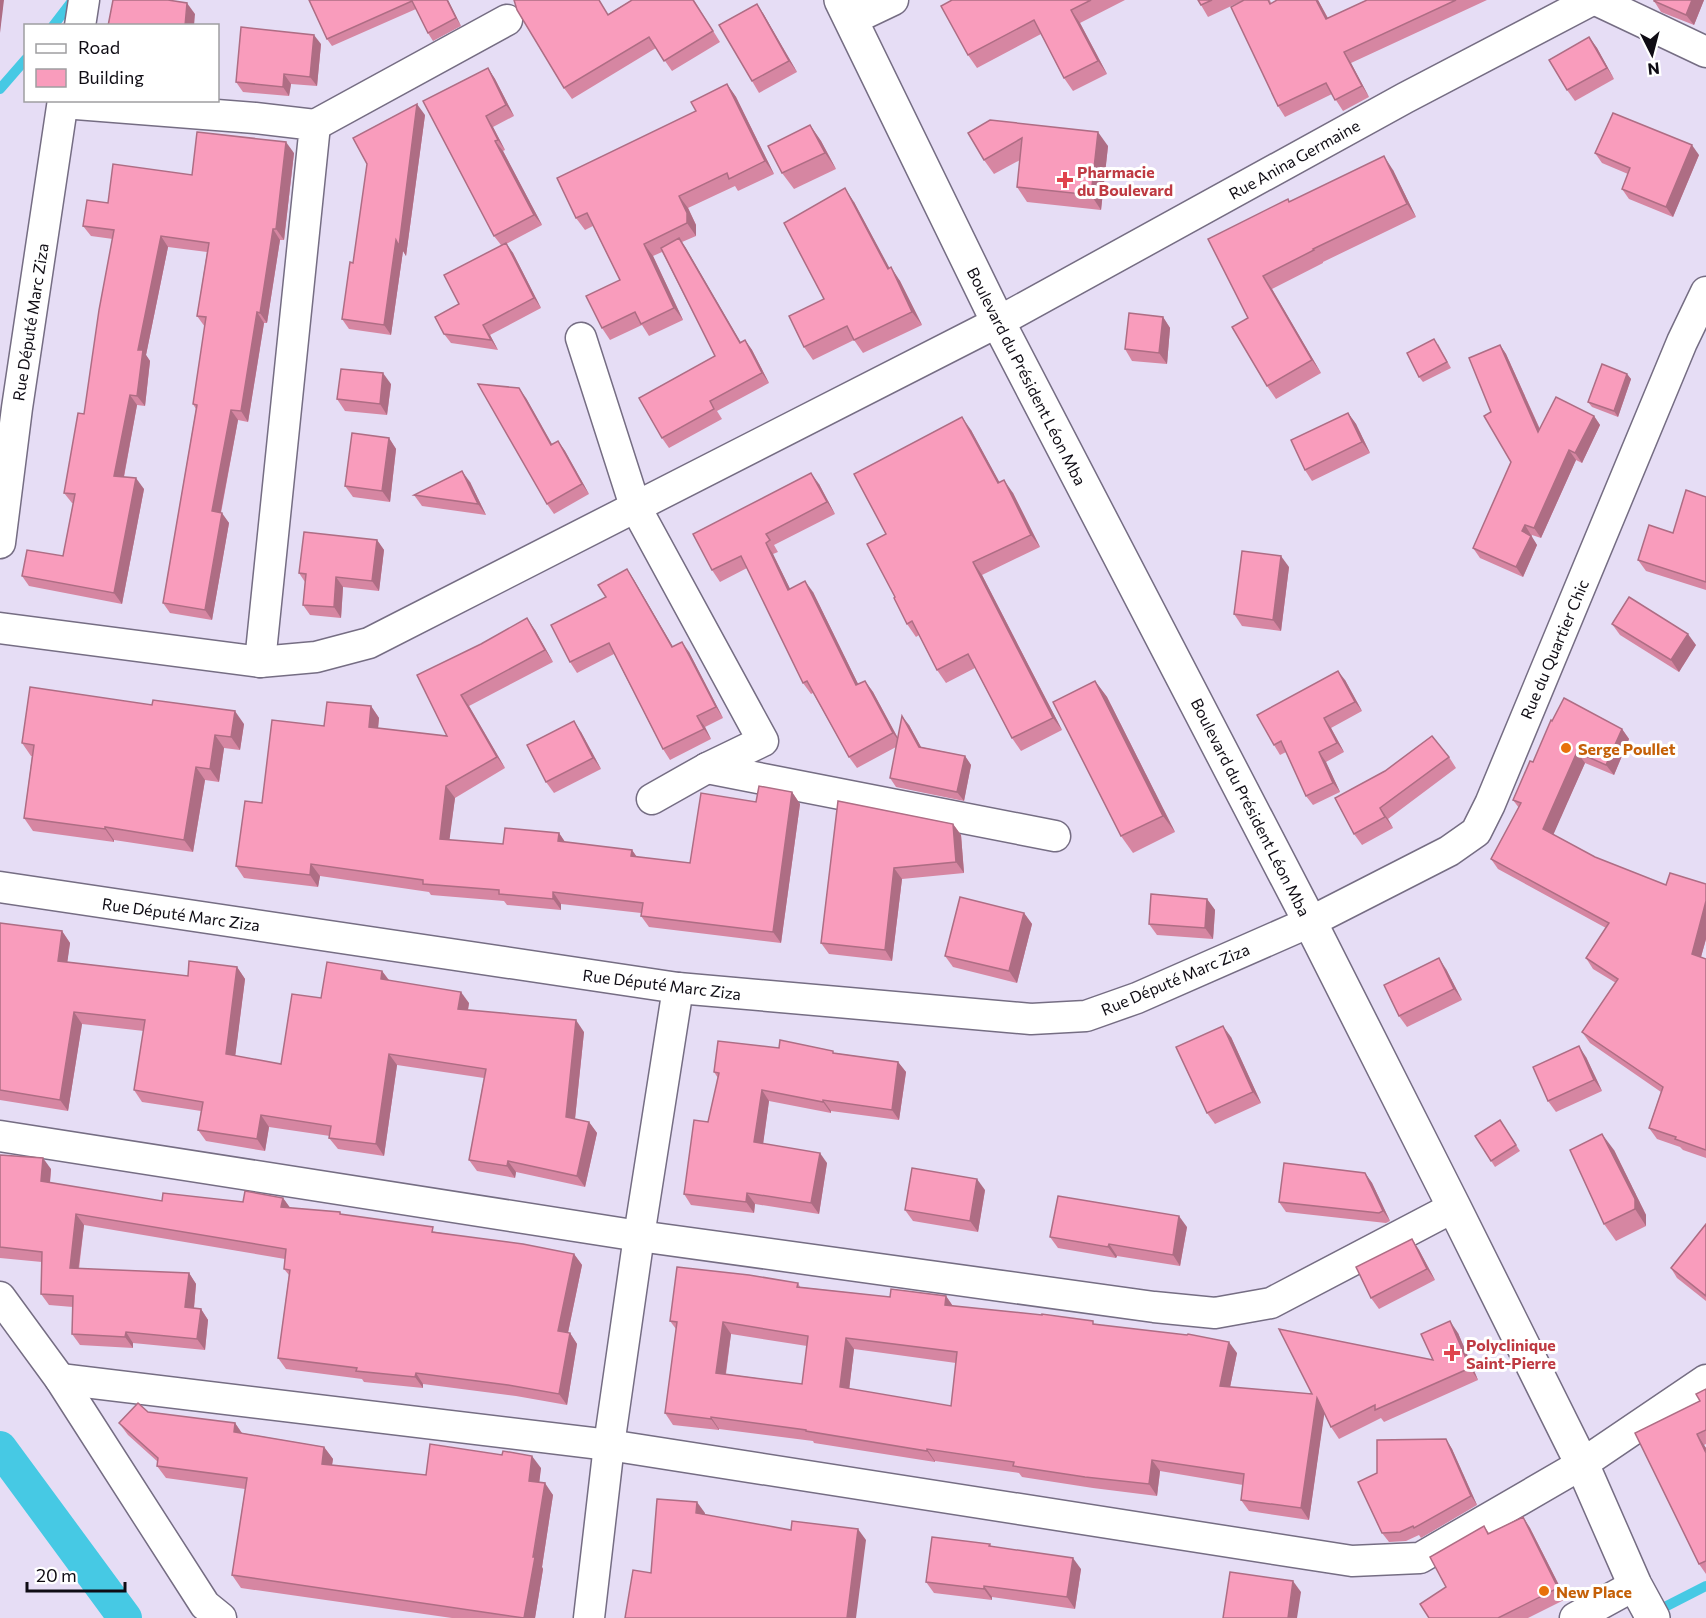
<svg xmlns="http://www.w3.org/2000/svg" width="1706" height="1618" font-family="Commissioner,sans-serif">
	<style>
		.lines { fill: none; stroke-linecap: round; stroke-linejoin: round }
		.stream { stroke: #46c9e4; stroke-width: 10 }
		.canal { stroke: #46c9e4; stroke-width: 34 }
		.minor-casing { stroke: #756d83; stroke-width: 33 }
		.tertiary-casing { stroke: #756d83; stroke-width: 36 }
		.minor { stroke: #fff; stroke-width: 30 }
		.tertiary { stroke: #fff; stroke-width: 33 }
		.wall { fill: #d686a2; fill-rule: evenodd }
		.shaded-wall { fill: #ae6d84 }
		.building { fill: #f99cbc; stroke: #ae6d84; stroke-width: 1.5; fill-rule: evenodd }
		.health-dot { fill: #e0444e; stroke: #fff; stroke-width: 2 }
		.food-dot { fill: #e8710a; stroke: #fff; stroke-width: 2 }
		.labels { text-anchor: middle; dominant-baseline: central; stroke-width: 6; stroke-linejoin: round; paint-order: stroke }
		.street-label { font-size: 16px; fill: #0f0c14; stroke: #fff }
		.health-label { font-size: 16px; font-weight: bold; fill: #be3a42; stroke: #fff; text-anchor: start }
		.food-label { font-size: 16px; font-weight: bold; fill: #c56008; stroke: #fff; text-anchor: start }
	</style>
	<rect width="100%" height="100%" fill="#e6ddf5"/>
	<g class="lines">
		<!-- stream -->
		<g class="stream">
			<polyline points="53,26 73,0"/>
			<polyline points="0,89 26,59"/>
			<polyline points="1653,1613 1706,1586"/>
		</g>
		<!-- canal -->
		<polyline class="canal" points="0,1448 125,1618"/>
		<defs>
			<g id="minor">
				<polyline points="1596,0 1706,52"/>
				<polyline points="851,20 893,0"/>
				<polyline points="80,26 84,0"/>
				<polyline points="63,103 255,118 315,125 260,662"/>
				<polyline points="315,125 507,20"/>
				<polyline points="581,338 635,506 763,741 707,768 652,799"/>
				<polyline points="0,543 17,408 63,100"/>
				<polyline points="0,628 260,662 316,657 369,643 998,322 1405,98 1592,0"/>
				<polyline points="707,768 1055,836"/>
				<polyline points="0,887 678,988 1031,1019 1086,1016 1137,998 1310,922 1449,851 1476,832 1490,804 1682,342 1706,292"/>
				<polyline points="0,1136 639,1236 1154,1307 1215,1313 1271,1303 1454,1207"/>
				<polyline points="0,1297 60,1379 205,1605 221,1618"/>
				<polyline points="60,1379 609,1445 1352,1561 1420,1558 1582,1464 1706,1380"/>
				<polyline points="589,1618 609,1445 639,1236 678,988"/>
				<polyline points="1575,1618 1635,1585"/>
			</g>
			<polyline id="tertiary" points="841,0 998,322 1310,922 1454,1207 1582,1464 1635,1585 1653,1618"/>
		</defs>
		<!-- minor casing -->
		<use href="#minor" class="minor-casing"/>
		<!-- tertiary casing -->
		<use href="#tertiary" class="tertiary-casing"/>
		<!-- minor -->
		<use href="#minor" class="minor"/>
		<!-- tertiary -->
		<use href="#tertiary" class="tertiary"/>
	</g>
	<!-- wall -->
	<g class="wall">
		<polygon points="309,0 448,0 461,26 433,41 428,33 416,9 332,46 327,39"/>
		<polygon points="632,0 694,0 720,42 672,71 656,48 572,99 564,88 608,14"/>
		<polygon points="952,0 1125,0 1080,23 1107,74 1073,91 1064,78 1041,34 977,68 968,55"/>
		<polygon points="1198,0 1270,0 1271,3 1318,0 1328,18 1367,0 1487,0 1351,63 1369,97 1343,111 1332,94 1285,117 1278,106 1244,0 1208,17 1201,5"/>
		<polygon points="1704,0 1694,25 1661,12 1654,1"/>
		<polygon points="757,4 764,15 797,72 759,93 752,81"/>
		<polygon points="1589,37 1597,48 1614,79 1575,101 1567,90"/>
		<polygon points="321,44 317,86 291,84 289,96 243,92 236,82"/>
		<polygon points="488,68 495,79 514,116 493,127 505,150 503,151 542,225 506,244 513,253 541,308 490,335 498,350 451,343 444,334 459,304 501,245 494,236 423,101"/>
		<polygon points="727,84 736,97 774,174 738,191 735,186 688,208 696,225 696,236 682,242 740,342 745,340 752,350 769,383 717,411 722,419 669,448 662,438 715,356 662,252 653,256 683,320 649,336 642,325 610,340 602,328 620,280 593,226 585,230 576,218"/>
		<polygon points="425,115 406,256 403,251 391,335 349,329 342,319 353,263 367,164"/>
		<polygon points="990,120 1108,146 1101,210 1027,202 1017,187 1020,160 994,174 984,160"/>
		<polygon points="810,125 821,141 836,169 794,189 782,173"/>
		<polygon points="294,153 284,240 280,240 267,323 264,323 248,422 238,420 221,513 229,523 212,620 170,613 163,603 196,409 193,404 205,327 197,316 207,252 168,247 146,355 150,361 145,406 137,405 124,477 144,489 122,604 29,586 22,576 63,556 73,503 72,503 64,493 84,414 113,239 91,236 83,226 108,203 192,175"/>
		<polygon points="1595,153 1699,155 1673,217 1629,199 1622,189 1628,174 1602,163"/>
		<polygon points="1393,170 1416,217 1323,262 1323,263 1272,289 1321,373 1276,399 1267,386 1248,318 1290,201"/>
		<polygon points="854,202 889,268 900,281 922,325 863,353 854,340 813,360 804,347 824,299"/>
		<polygon points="1163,317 1170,328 1167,364 1132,361 1125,349"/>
		<polygon points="1438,344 1451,368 1423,382 1419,377"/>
		<polygon points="1500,345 1506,354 1540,429 1594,416 1600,425 1582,463 1576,460 1541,538 1532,535 1531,536 1537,545 1523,577 1480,558 1473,548 1511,462 1491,412"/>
		<polygon points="1627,374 1631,379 1618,417 1592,407 1588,402"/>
		<polygon points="391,384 387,415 345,411 337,399"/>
		<polygon points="526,398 552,444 558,441 565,451 589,494 554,514 547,504"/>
		<polygon points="1348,413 1356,424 1370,453 1312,481 1305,470"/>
		<polygon points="971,430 999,482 1013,493 1040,547 982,575 1062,730 1021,751 1012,738 975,668 946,683 937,670 919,635 916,637 907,624 886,534"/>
		<polygon points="389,438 396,449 390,502 353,497 345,486"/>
		<polygon points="470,482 486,515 422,506 414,495"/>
		<polygon points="819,484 835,514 774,545 778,552 773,554 790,589 813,592 858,684 865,681 873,692 898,738 909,725 921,747 965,756 971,765 964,801 896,787 890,778 896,747 857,768 849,757 813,693 811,694 803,683 747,568 720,582 712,570"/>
		<polygon points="1706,497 1706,590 1646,571 1638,560 1673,533"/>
		<polygon points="377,540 384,550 379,591 343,587 341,618 310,615 303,605 305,582 299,573"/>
		<polygon points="1289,567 1281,631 1242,626 1234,614"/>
		<polygon points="627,569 634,580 673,647 689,652 723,718 705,727 711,739 670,760 663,749 614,654 577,673 570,662 606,597"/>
		<polygon points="1612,624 1696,645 1679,672 1620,635"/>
		<polygon points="535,630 553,662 469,706 505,768 455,798 449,840 503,844 559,833 565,842 632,850 637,857 690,863 756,802 792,792 800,804 781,943 649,927 641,916 641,913 561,904 561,910 507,905 504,901 431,895 429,892 320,876 318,887 244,878 236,866 262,803 324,726 371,706 379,718 378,728 447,736 417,675"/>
		<polygon points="1345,680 1362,711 1331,728 1344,752 1326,762 1340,792 1313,805 1306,796 1286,752 1280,755 1274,745"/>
		<polygon points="1095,681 1107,697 1175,832 1133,853 1121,836"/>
		<polygon points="244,724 240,750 224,748 219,782 205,780 193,852 114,840 114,842 33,831 24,818 32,756 31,756 22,743"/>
		<polygon points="1622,729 1629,739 1614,775 1585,763 1553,834 1706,939 1701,957 1706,959 1706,1158 1683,1150 1680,1147 1657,1139 1649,1128 1661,1092 1590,1043 1582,1032 1616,983 1593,969 1586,958 1606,928 1498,869 1491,859 1519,808 1513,800 1533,762"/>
		<polygon points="581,732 601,769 554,793 546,782"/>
		<polygon points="1449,757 1456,768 1388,819 1393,828 1362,845 1354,834 1335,798"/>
		<polygon points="838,801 953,824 961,835 964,873 902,879 892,961 829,954 821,943"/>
		<polygon points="1207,899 1215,910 1213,939 1157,935 1149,924"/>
		<polygon points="1024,913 1032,924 1017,983 953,967 945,956"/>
		<polygon points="0,923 62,931 70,943 67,962 188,976 237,967 245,979 235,1056 281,1064 321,998 382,971 389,980 469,1003 468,1010 584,1032 575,1119 589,1122 597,1133 585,1187 516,1172 515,1178 477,1171 469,1160 484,1078 397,1065 384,1156 338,1149 329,1138 330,1136 269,1127 265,1151 206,1141 198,1130 201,1111 142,1102 134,1090 144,1031 82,1024 68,1111 0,1100"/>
		<polygon points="1446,969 1462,1000 1407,1027 1399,1016"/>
		<polygon points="1231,1037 1261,1103 1215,1124 1207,1113"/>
		<polygon points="835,1053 898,1062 906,1072 899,1120 831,1111 831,1113 769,1101 763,1143 827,1163 819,1214 755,1204 754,1213 691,1205 684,1194 708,1122 718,1078 714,1072"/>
		<polygon points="1586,1057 1602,1091 1556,1112 1548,1101"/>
		<polygon points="1500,1120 1520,1151 1495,1167 1475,1136"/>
		<polygon points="1614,1150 1646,1215 1646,1226 1616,1241 1604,1224"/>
		<polygon points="0,1155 51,1169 50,1183 162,1201 243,1202 283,1198 290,1208 340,1212 341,1214 436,1232 574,1254 582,1265 568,1333 570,1333 577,1344 567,1405 516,1396 423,1384 423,1388 364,1382 362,1379 286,1369 278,1358 289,1275 284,1269 285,1259 84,1225 79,1269 189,1273 196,1284 194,1308 201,1309 208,1320 205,1350 133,1343 133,1348 80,1345 72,1334 73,1307 49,1305 41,1294 42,1262 0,1258"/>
		<polygon points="1365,1173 1372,1183 1390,1221 1386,1223 1286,1212 1279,1202"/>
		<polygon points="985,1190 978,1232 913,1221 905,1210"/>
		<polygon points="1706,1224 1706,1301 1677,1278 1671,1268"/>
		<polygon points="1187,1227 1180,1266 1117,1256 1116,1258 1058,1248 1050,1237"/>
		<polygon points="1412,1239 1419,1250 1435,1280 1379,1309 1371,1298"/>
		<path d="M 798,1283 L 800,1287 L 890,1297 L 946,1296 L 953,1306 L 1096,1324 L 1237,1353 L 1230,1387 L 1312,1394 L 1433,1360 L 1458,1333 L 1478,1380 L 1384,1422 L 1381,1418 L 1339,1439 L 1331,1427 L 1324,1413 L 1309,1520 L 1249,1511 L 1241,1500 L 1243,1485 L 1160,1471 L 1157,1496 L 1093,1488 L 1022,1477 L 1019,1473 L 935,1461 L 935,1462 L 814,1443 L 813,1441 L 719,1429 L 719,1430 L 673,1425 L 665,1413 L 676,1329 L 670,1321 ZM 731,1334 L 807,1346 L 802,1384 L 726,1374 ZM 854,1349 L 956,1363 L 951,1406 L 849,1389 Z"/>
		<polygon points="1706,1389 1706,1444 1704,1445 1706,1448 1706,1574 1699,1564 1635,1433 1700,1401"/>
		<polygon points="148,1412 235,1423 242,1433 324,1447 333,1459 332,1465 426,1475 541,1468 539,1482 553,1495 542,1567 543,1569 535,1618 452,1618 241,1588 232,1575 245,1489 166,1478 157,1466 158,1462 128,1435 119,1423"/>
		<polygon points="1446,1439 1452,1449 1477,1505 1421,1538 1419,1535 1406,1541 1389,1542 1382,1533"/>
		<polygon points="1523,1517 1530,1528 1566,1599 1528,1618 1429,1618 1446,1587 1484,1526 1489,1533"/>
		<polygon points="990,1544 991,1546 1081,1569 1075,1609 992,1597 992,1600 934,1593 926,1582"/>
	</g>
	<!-- shaded-wall -->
	<g class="shaded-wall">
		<polygon points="0,0 4,0 0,33"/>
		<polygon points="447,0 448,0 461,26 456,18"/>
		<polygon points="1316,0 1318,0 1334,30 1326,19"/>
		<polygon points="1692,0 1704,0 1694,25 1686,15"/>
		<polygon points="187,3 195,14 194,26 185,26"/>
		<polygon points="757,4 764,15 797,72 789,61"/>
		<polygon points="1071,10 1080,23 1107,74 1098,61"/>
		<polygon points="314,35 321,44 317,86 310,77"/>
		<polygon points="1589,37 1597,48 1614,79 1607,68"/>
		<polygon points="1344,52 1351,63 1369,97 1362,86"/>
		<polygon points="488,68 495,79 514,116 506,105"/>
		<polygon points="284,74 291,84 289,96 283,87"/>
		<polygon points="727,84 736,97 774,174 765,161"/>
		<polygon points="417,104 425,115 406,256 403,251 391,335 384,325 396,240"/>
		<polygon points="486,116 493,127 505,150 498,140"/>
		<polygon points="810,125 821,141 836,169 825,153"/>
		<polygon points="1098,132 1108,146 1101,210 1091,195"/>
		<polygon points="495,141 503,151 542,225 534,215"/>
		<polygon points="286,142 294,153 284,240 276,229"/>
		<polygon points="1692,145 1699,155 1673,217 1666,207"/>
		<polygon points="1384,156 1393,170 1416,217 1407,204"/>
		<polygon points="845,188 854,202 897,282 888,269"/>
		<polygon points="679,196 688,208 696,225 696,236 687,223"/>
		<polygon points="273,229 280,240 267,323 260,313"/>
		<polygon points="161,236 168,247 146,355 150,361 145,406 137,396 138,350"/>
		<polygon points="679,238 686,248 747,353 740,343"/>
		<polygon points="506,243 513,253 541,308 534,298"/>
		<polygon points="644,244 653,256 683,320 674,308"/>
		<polygon points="891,267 900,281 922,325 912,312"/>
		<polygon points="1263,276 1272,289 1321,373 1312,360"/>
		<polygon points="257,312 264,323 248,422 241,411"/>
		<polygon points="1163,317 1170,328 1167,364 1159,353"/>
		<polygon points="483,325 490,335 498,350 491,340"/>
		<polygon points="745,340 752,350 769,383 762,373"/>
		<polygon points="1500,345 1506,354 1545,441 1538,432"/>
		<polygon points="383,373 391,384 387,415 380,404"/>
		<polygon points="1627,374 1631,379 1618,417 1614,411"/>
		<polygon points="519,388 526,398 558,455 551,445"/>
		<polygon points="130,395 137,405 122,486 114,476"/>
		<polygon points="231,410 238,420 219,521 212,511"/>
		<polygon points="1348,413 1356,424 1370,453 1362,442"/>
		<polygon points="1594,416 1600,425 1582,463 1575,453"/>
		<polygon points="962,417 971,430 1007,496 998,483"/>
		<polygon points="389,438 396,449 390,502 382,491"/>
		<polygon points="558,441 565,451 589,494 582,484"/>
		<polygon points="1569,450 1576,460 1541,538 1534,528"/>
		<polygon points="462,471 470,482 486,515 478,504"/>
		<polygon points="811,473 819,484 835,514 827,502"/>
		<polygon points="136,478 144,489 122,604 114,593"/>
		<polygon points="1004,480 1013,493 1040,547 1031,535"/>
		<polygon points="222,513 229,523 212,620 205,610"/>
		<polygon points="1525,525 1537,545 1523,577 1516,567 1522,531"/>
		<polygon points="377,540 384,550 379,591 372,581"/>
		<polygon points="766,543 773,554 796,601 788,590"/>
		<polygon points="1281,556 1289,567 1281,631 1273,620"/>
		<polygon points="973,562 982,575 1062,730 1053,718"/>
		<polygon points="627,569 634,580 679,657 672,647"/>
		<polygon points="336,577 343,587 341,618 334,607"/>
		<polygon points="805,581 813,592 864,696 856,685"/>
		<polygon points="527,618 535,630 553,662 545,650"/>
		<polygon points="1688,634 1696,645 1679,672 1671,660"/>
		<polygon points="682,642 689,652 723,718 716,707"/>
		<polygon points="1338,671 1345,680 1362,711 1355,702"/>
		<polygon points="865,681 873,692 901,744 893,733"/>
		<polygon points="1095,681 1107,697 1175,832 1163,816"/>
		<polygon points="461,695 469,706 505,768 497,757"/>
		<polygon points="371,706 379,718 377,739 369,727"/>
		<polygon points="235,711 244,724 240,750 231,737"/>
		<polygon points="697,716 705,727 711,739 704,729"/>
		<polygon points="902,716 909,725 926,756 919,747"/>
		<polygon points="1324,718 1331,728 1344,752 1337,743"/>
		<polygon points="574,721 581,732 601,769 593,758"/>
		<polygon points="1622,729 1629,739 1614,775 1606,765"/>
		<polygon points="215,735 224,748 219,782 210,769"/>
		<polygon points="1319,752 1326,762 1340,792 1333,783"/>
		<polygon points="1577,752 1585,763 1551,840 1543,829"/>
		<polygon points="965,756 971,765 964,801 957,792"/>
		<polygon points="196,767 205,780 193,852 184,840"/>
		<polygon points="446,786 455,798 448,851 440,839"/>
		<polygon points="792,792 800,804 781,943 773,932"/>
		<polygon points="1380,808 1388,819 1393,828 1385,817"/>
		<polygon points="953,824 961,835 964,873 956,862"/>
		<polygon points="105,827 114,840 114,842 105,829"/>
		<polygon points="559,833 567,845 558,841"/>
		<polygon points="632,850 640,862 631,856"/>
		<polygon points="311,864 320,876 318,887 310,875"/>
		<polygon points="894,868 902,879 892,961 885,950"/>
		<polygon points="553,892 561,904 561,910 553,899"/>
		<polygon points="1207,899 1215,910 1213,939 1205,928"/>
		<polygon points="1706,901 1706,939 1699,964 1692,954"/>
		<polygon points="1024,913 1032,924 1017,983 1009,971"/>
		<polygon points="62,931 70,943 66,972 58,961"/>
		<polygon points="1439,958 1446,969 1462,1000 1454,989"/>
		<polygon points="237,967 245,979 234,1066 226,1054"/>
		<polygon points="382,971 390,982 381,979"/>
		<polygon points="461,992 469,1003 466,1021 458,1009"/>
		<polygon points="74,1012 82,1024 68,1111 60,1100"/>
		<polygon points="576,1020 584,1032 574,1128 566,1117"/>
		<polygon points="1223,1026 1231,1037 1261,1103 1253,1092"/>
		<polygon points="1579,1046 1586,1057 1602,1091 1594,1080"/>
		<polygon points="389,1054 397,1065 384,1156 376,1144"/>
		<polygon points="898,1062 906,1072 899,1120 892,1110"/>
		<polygon points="762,1090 769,1101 762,1152 754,1142"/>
		<polygon points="823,1100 831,1111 831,1113 823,1102"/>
		<polygon points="261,1115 269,1127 265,1151 257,1139"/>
		<polygon points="589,1122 597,1133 585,1187 577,1176"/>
		<polygon points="1602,1134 1614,1150 1646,1215 1646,1226 1635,1209"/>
		<polygon points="820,1153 827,1163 819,1214 811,1203"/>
		<polygon points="43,1158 51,1169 49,1192 41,1181"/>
		<polygon points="508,1161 516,1172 515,1178 507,1166"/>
		<polygon points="1365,1173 1372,1183 1390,1221 1383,1211"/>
		<polygon points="977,1179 985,1190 978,1232 970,1221"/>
		<polygon points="747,1193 755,1204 754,1213 746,1202"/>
		<polygon points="283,1198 291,1209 281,1207"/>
		<polygon points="76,1214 84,1225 77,1279 70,1268"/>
		<polygon points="1179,1216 1187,1227 1180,1266 1173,1255"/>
		<polygon points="1412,1239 1419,1250 1435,1280 1427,1269"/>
		<polygon points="1109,1244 1117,1256 1116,1258 1108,1247"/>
		<polygon points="574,1254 582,1265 566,1342 558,1331"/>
		<polygon points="189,1273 196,1284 193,1318 185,1307"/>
		<polygon points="946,1296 954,1308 945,1305"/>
		<polygon points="201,1309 208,1320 205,1350 197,1339"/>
		<polygon points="1450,1321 1458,1333 1478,1380 1470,1368"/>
		<polygon points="723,1322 731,1334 724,1385 716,1373"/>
		<polygon points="126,1332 133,1343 133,1348 125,1337"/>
		<polygon points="570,1333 577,1344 567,1405 559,1394"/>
		<polygon points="846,1338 854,1349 848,1399 840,1387"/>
		<polygon points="1229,1342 1237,1353 1228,1397 1220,1386"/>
		<polygon points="416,1373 423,1384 423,1388 415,1377"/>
		<polygon points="1317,1398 1325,1409 1309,1520 1301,1508"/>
		<polygon points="711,1417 719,1429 719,1430 711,1419"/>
		<polygon points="235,1423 243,1435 234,1432"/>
		<polygon points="1697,1434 1704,1445 1706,1448 1706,1453"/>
		<polygon points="1446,1439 1452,1449 1477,1505 1471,1496"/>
		<polygon points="324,1447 333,1459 330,1476 322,1464"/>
		<polygon points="927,1449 935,1461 935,1462 927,1451"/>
		<polygon points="532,1456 541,1468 538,1493 529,1481"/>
		<polygon points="1152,1460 1160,1471 1157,1496 1149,1484"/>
		<polygon points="545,1483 553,1495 542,1567 543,1569 535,1618 524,1618"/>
		<polygon points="697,1502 705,1513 704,1524 696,1513"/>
		<polygon points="1523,1517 1530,1528 1566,1599 1558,1588"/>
		<polygon points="858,1529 866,1540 856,1618 847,1618"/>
		<polygon points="1073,1558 1081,1569 1075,1609 1067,1597"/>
		<polygon points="1293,1581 1301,1592 1297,1618 1288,1618"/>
		<polygon points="984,1586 992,1597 992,1600 984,1589"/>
	</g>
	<!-- building -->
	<g class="building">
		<polygon points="113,0 168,0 187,3 185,26 108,26"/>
		<polygon points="309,0 447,0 456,18 428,33 412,1 327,39"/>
		<polygon points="514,0 599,0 608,15 632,0 693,0 713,31 664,61 649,37 564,88 517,10"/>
		<polygon points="952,0 1091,0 1071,10 1098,61 1064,78 1034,20 968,55 941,6"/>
		<polygon points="1198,0 1212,0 1201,5"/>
		<polygon points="1244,0 1268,0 1270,4 1277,0 1316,0 1326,19 1367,0 1456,0 1344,52 1362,86 1335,100 1326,83 1278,106 1231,7"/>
		<polygon points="1654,0 1692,0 1686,15 1654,1"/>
		<polygon points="757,4 789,61 752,81 719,25"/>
		<polygon points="241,27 314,35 310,77 284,74 283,87 236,82"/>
		<polygon points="1589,37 1607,68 1567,90 1549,60"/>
		<polygon points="488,68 506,105 486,116 498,140 495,141 534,215 494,236 423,101"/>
		<polygon points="727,84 765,161 729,179 727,173 679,196 687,213 687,223 644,244 674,308 641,324 635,312 602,328 586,296 620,280 587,213 576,218 557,178 696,111 691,102"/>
		<polygon points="417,104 399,246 396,240 384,325 342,319 350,262 353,263 367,164 353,138"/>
		<polygon points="1613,113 1692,145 1666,207 1622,189 1630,168 1595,153"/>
		<polygon points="990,120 1098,132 1091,195 1017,187 1022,138 984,160 968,133"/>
		<polygon points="810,125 825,153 782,173 768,146"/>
		<polygon points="197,132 286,142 276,229 273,229 260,313 257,312 241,411 231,410 212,511 222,513 205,610 163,603 197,405 193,404 206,317 197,316 209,243 161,236 138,350 143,350 137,396 130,395 114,476 136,478 114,593 22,576 27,550 63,556 75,494 64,493 78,413 84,414 99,310 114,230 83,226 87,200 108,203 113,164 192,175"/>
		<polygon points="1384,156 1407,204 1313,249 1314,250 1263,276 1312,360 1267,386 1232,327 1248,318 1208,239 1288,199 1289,202"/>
		<polygon points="845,188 888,269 891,267 912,312 854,340 847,326 804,347 789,316 824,299 784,223"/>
		<polygon points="679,238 740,343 745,340 762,373 710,401 714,409 662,438 639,398 715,356 661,248"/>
		<polygon points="506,243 534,298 483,325 491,340 444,334 435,317 459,304 444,275"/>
		<polygon points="1129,313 1163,317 1159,353 1125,349"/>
		<polygon points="1434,339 1447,362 1419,377 1407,353"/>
		<polygon points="1500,345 1538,432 1556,397 1594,416 1575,453 1569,450 1534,528 1525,525 1522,531 1531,536 1516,567 1473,548 1511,462 1484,416 1491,412 1469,358"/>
		<polygon points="1602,364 1627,374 1614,411 1588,402"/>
		<polygon points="341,369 383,373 380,404 337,399"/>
		<polygon points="478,384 519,388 551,445 558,441 582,484 547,504"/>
		<polygon points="1348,413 1362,442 1305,470 1291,440"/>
		<polygon points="962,417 998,483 1004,480 1031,535 973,562 1053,718 1012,738 968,654 937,670 912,621 907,624 894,598 895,597 867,544 886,534 854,474"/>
		<polygon points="352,433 389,438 382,491 345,486"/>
		<polygon points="462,471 478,504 414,495"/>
		<polygon points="811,473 827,502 766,534 770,540 766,543 788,590 805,581 856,685 865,681 893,733 849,757 807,681 803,683 741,556 712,570 693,534"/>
		<polygon points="1686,490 1706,497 1706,582 1638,560 1649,525 1673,533"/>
		<polygon points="304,532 377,540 372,581 336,577 334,607 303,605 306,574 299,573"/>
		<polygon points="1242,551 1281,556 1273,620 1234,614"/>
		<polygon points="627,569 672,647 682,642 716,707 697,716 704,729 663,749 609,643 570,662 551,625 606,597 598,585"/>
		<polygon points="1629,597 1688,634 1671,660 1612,624"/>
		<polygon points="527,618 545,650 461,695 497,757 446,786 440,839 503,844 505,828 559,833 558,841 632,850 631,856 690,863 701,793 756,802 759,786 792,792 773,932 641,916 643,903 553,892 553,899 499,894 499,890 423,884 423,880 311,864 310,875 236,866 245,801 262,803 272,720 324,726 327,702 371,706 369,727 447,736 417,675 481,644"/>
		<polygon points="1338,671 1355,702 1324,718 1337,743 1319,752 1333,783 1306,796 1281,741 1274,745 1257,715"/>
		<polygon points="1095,681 1163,816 1121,836 1053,702"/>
		<polygon points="30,687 152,705 153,700 235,711 231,737 215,735 210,769 196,767 184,840 105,827 105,829 24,818 34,745 22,743"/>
		<polygon points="1564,698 1622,729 1606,765 1577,752 1543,829 1595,857 1666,885 1670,873 1706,884 1706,901 1692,954 1706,959 1706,1150 1675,1139 1676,1137 1649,1128 1663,1087 1582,1032 1618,979 1586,958 1609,923 1491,859 1521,803 1513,800 1530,761 1533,762 1551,720 1552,721"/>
		<polygon points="902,716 919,747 965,756 957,792 890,778"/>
		<polygon points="574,721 593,758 546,782 527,745"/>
		<polygon points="1432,736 1449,757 1380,808 1385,817 1354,834 1335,798 1385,771"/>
		<polygon points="838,801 953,824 956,862 894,868 885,950 821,943"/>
		<polygon points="1151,894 1207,899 1205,928 1149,924"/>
		<polygon points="960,897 1024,913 1009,971 945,956"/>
		<polygon points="0,923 62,931 58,961 188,976 189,961 237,967 226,1054 281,1064 292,994 321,998 327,962 382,971 381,979 461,992 458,1009 576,1020 566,1117 589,1122 577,1176 508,1161 507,1166 469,1160 486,1069 389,1054 376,1144 329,1138 331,1126 261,1115 257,1139 198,1130 203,1102 134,1090 145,1020 74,1012 60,1100 0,1090"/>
		<polygon points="1439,958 1454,989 1399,1016 1384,985"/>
		<polygon points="1223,1026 1253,1092 1207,1113 1176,1047"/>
		<polygon points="780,1040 833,1051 833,1053 898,1062 892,1110 823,1100 823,1102 762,1090 754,1142 820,1153 811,1203 747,1193 746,1202 684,1194 694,1120 708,1122 719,1073 714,1072 718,1041 779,1048"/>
		<polygon points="1579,1046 1594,1080 1548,1101 1533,1067"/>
		<polygon points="1500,1120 1516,1145 1491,1161 1475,1136"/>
		<polygon points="1602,1134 1635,1199 1635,1209 1604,1224 1570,1150"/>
		<polygon points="0,1155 43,1158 41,1181 162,1201 163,1193 243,1202 245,1191 283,1198 281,1207 340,1212 340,1214 433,1227 432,1232 523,1244 574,1254 558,1331 570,1333 559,1394 508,1385 416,1373 415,1377 356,1371 357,1368 278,1358 290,1270 284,1269 286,1249 76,1214 70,1268 189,1273 185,1307 201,1309 197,1339 126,1332 125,1337 72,1334 73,1296 41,1294 42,1252 0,1247"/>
		<polygon points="1284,1163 1365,1173 1383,1211 1379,1213 1279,1202"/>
		<polygon points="912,1168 977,1179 970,1221 905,1210"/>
		<polygon points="1058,1196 1179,1216 1173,1255 1109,1244 1108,1247 1050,1237"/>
		<polygon points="1706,1224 1706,1296 1671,1268"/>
		<polygon points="1412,1239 1427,1269 1371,1298 1356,1267"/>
		<path d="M 677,1267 L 749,1275 L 798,1283 L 797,1287 L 890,1297 L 891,1289 L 946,1296 L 945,1305 L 1042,1315 L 1042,1314 L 1093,1321 L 1093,1324 L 1187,1335 L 1188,1334 L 1229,1342 L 1220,1386 L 1312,1394 L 1279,1329 L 1433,1360 L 1421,1334 L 1450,1321 L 1470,1368 L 1375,1410 L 1375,1405 L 1331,1427 L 1317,1398 L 1301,1508 L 1241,1500 L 1244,1474 L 1152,1460 L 1149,1484 L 1085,1477 L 1013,1466 L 1014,1462 L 927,1449 L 927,1451 L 806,1431 L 806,1430 L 711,1417 L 711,1419 L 665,1413 L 677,1322 L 670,1321 ZM 723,1322 L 808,1336 L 802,1384 L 716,1373 ZM 846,1338 L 957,1352 L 951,1406 L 840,1387 Z"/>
		<polygon points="1706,1389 1706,1430 1697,1434 1706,1453 1706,1561 1699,1564 1635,1433 1700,1401 1696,1394"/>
		<polygon points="138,1403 148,1412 235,1423 234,1432 324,1447 322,1464 426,1475 430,1444 502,1455 503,1451 532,1456 529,1481 545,1483 533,1557 535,1557 524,1618 232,1575 247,1478 157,1466 158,1458 119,1423"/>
		<polygon points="1446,1439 1471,1496 1414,1528 1413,1526 1400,1532 1382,1533 1358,1482 1377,1473 1377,1440"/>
		<polygon points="657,1499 697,1502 696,1513 791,1530 792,1521 858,1529 847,1618 851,1618 625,1618 633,1570 651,1573"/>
		<polygon points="1523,1517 1558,1588 1498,1618 1429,1618 1420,1604 1446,1587 1430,1557 1484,1526 1488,1534"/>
		<polygon points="932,1537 990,1544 989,1546 1073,1558 1067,1597 984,1586 984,1589 926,1582"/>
		<polygon points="1230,1572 1293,1581 1288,1618 1223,1618"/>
	</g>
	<!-- markers -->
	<g class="health-dot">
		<path d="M1062 171h6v6h6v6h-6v6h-6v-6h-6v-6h6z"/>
		<path d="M1449 1344h6v6h6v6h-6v6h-6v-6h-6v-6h6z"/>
	</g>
	<g class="food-dot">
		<circle cx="1566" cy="748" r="6"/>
		<circle cx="1544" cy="1591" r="6"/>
	</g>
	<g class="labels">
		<!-- street labels -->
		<g class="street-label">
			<text transform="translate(1294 159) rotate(-29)">Rue Anina Germaine</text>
			<text transform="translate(30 322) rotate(-81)">Rue Député Marc Ziza</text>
			<text transform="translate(1027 376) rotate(63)">Boulevard du Président Léon Mba</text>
			<text transform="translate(1554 649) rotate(-67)">Rue du Quartier Chic</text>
			<text transform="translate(1251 807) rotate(63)">Boulevard du Président Léon Mba</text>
			<text transform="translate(181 914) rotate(8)">Rue Député Marc Ziza</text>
			<text transform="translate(1175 979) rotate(-23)">Rue Député Marc Ziza</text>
			<text transform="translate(662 984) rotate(7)">Rue Député Marc Ziza</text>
		</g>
		<!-- health labels -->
		<g class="health-label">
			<text x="1077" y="171">Pharmacie<tspan x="1077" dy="18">du Boulevard</tspan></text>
			<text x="1466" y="1344">Polyclinique<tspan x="1466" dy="18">Saint-Pierre</tspan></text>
		</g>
		<!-- food labels -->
		<g class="food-label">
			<text x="1578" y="748">Serge Poullet</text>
			<text x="1556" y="1591">New Place</text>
		</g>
	</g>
	<!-- legend -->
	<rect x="24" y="24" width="195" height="78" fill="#ffffff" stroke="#9f9ea1" stroke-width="1.5"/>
	<rect x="36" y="44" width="30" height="9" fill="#ffffff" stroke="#9f9ea1" stroke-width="1.5"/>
	<text x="78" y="54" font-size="18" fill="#0f0c14">Road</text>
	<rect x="36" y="69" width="30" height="18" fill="#f99cbc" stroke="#9f9ea1" stroke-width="1.5"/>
	<text x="78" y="84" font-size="18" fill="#0f0c14">Building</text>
	<!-- north arrow -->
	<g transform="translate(1652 54) rotate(174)" stroke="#ffffff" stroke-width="4.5" paint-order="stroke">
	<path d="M0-4.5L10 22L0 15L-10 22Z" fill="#0f0c14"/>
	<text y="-9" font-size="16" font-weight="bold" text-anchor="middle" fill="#0f0c14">N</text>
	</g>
	<!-- scale -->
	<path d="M27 1582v9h98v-9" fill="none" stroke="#0f0c14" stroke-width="3"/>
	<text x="36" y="1582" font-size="18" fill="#0f0c14" stroke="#ffffff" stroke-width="4.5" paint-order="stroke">20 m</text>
</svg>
